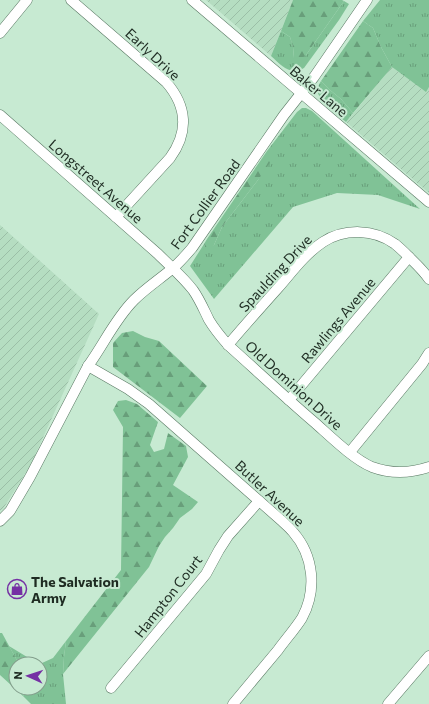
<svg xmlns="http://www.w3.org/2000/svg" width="429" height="704" font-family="Commissioner,sans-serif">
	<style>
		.industrial { fill: url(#industrial-furrows) }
		.grass { fill: url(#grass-tufts) }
		.forest { fill: url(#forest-firs) }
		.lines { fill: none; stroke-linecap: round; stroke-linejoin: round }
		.minor-casing { stroke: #597863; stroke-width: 11 }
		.minor { stroke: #fff; stroke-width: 10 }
		.labels { text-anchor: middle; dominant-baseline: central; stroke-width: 4; stroke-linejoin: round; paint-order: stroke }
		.street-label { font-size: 14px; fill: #1e2b22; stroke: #c7ead2 }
		.poi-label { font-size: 14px; font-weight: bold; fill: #1e2b22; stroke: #c7ead2; text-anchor: start }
	</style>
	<defs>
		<pattern id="industrial-furrows" width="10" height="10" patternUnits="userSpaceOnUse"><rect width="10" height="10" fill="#b5ddc1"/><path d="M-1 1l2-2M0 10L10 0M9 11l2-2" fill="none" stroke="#9bbea6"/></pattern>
		<pattern id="grass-tufts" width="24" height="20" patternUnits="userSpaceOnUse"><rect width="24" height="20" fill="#80c296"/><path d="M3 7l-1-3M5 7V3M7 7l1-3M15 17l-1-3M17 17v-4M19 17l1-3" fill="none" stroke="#689e7a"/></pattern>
		<pattern id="forest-firs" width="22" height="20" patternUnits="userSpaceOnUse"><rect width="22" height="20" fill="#80c296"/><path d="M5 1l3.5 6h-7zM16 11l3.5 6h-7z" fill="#689e7a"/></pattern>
	</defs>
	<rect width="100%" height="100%" fill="#c7ead2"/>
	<!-- industrial -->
	<g class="industrial">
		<polygon points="206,0 293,0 271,56"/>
		<polygon points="392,67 425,91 429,87 429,193 346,122"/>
		<polygon points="0,225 99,314 31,464 3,509 0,511"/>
	</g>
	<!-- grass -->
	<g class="grass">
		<polygon points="380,0 429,0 429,87 426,92 392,67 381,47 373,28 363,21"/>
		<path d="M 344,1 L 349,4 L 339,20 L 304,68 C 290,76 281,65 271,56 L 281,31 L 290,37 L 293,47 L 294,58 L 306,55 Z"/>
		<path d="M 321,81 L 330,90 L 341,99 L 353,113 L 346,122 C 339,116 320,102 318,93 C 317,89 319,84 321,81 Z"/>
		<polygon points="302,108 306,108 312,111 420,209 378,195 337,193 293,207 214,299 190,266 204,244 205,247 214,245 222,227 258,180 271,151 267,151 297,112"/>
		<polygon points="66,641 64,657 63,674 66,704 31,704 23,696 29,690 29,688 40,688 40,664 19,664 9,646 32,660 42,663 53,658"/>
	</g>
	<!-- forest -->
	<g class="forest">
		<polygon points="293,0 342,0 344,1 306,55 298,61 294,58 293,47 290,37 281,31"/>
		<polygon points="363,21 373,28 381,47 392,67 353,113 341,99 330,90 321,81"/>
		<polygon points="267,151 271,151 273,158 258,180 222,227 214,245 209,249 205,247 204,244 207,239"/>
		<polygon points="133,331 145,337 159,341 207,386 180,418 113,367 113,343 122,333"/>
		<polygon points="126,400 137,404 158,422 150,445 154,452 164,449 168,433 186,446 188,457 173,485 198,502 192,509 180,518 173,528 165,537 159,546 149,567 63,674 64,657 66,641 121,570 123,427 113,410 118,401"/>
		<polygon points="0,633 2,633 19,664 16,664 16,688 29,688 29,690 23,696 0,675"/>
	</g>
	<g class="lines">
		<defs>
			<g id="minor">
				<path d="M 71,0 L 166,82 C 187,106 189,132 170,158 L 116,217"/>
				<polyline points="192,0 429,202"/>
				<polyline points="0,33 27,0"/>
				<path d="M 0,115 L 158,254 C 170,266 183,277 193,290 C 200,300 204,310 209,320 C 215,330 221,337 228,345 C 257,371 285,397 314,422 C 330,436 353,459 372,467 C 391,474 411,473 429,467"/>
				<path d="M 228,345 C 244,326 261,307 278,288 C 292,272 305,254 323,242 C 345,228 374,229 395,244 C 400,248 404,252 408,256 C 416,264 423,270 429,279"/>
				<path d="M 88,366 L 128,389 L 149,404 L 282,521 C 286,525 290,528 293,532 C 314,556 317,590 302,618 C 295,629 286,639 278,650 C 263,668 248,686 233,704"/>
				<polyline points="289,400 409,257"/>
				<polyline points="350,452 422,364 429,353"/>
				<path d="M 0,521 L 10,511 L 30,477 L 88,366 C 104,344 115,319 134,300 C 146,288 160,279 173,268 C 180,262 186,255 192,248 L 284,115 L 314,77 L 367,0"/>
				<polyline points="111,688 206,574 219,550 228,536 259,501"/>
				<polyline points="388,704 429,656"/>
			</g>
		</defs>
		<!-- minor casing -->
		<use href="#minor" class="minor-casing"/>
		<!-- minor -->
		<use href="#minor" class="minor"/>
	</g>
	<!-- icons -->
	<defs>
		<symbol id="shop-ring" viewBox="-11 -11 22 22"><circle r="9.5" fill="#c7ead2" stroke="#7530a4" stroke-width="1.5"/><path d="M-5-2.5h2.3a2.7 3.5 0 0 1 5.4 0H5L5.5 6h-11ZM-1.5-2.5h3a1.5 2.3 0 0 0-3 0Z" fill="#7530a4"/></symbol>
	</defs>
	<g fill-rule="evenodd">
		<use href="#shop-ring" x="6" y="578" width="22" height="22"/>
	</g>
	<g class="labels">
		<!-- street labels -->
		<g class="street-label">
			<text transform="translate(153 54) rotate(43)">Early Drive</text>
			<text transform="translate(319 91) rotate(40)">Baker Lane</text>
			<text transform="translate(96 181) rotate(41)">Longstreet Avenue</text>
			<text transform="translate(205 204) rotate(-54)">Fort Collier Road</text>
			<text transform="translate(275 273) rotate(-47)">Spaulding Drive</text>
			<text transform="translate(338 320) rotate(-50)">Rawlings Avenue</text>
			<text transform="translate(294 385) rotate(42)">Old Dominion Drive</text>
			<text transform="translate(270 493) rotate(43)">Butler Avenue</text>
			<text transform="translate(168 596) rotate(-52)">Hampton Court</text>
		</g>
		<!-- poi labels -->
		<g class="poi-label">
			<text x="31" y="581">The Salvation<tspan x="31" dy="16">Army</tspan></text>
		</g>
	</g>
	<!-- north arrow -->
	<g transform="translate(28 676) rotate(273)"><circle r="19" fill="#c7ead2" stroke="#839e8c"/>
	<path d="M0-3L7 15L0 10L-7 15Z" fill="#7530a4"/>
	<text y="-6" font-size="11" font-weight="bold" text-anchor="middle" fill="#1e2b22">N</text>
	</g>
</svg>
